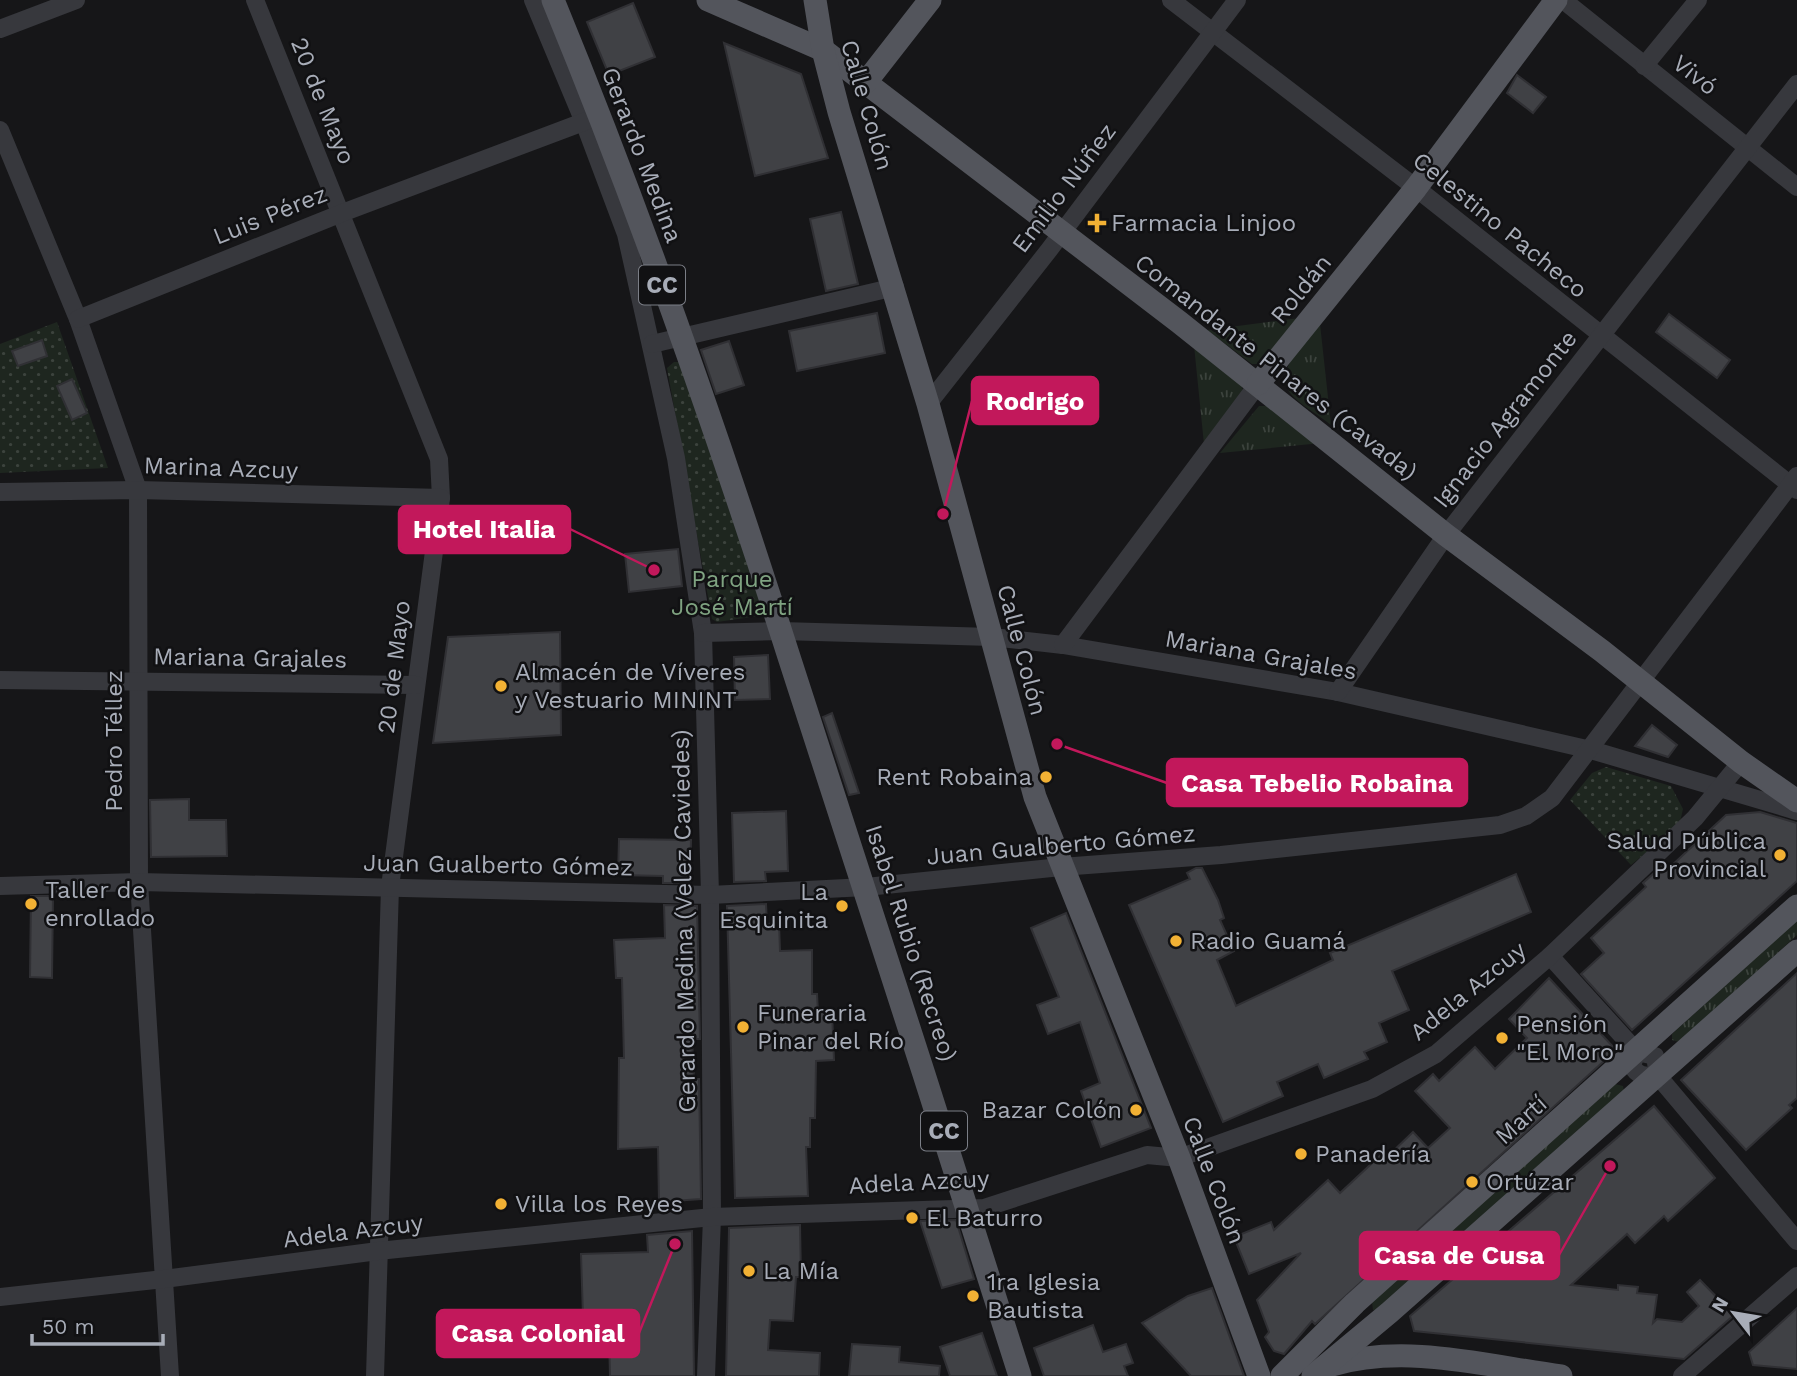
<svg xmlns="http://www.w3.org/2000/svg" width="1797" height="1376" font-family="'Work Sans',sans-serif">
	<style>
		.grass { fill: url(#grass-tufts) }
		.park { fill: url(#park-dots) }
		.building { fill: #404145; stroke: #303034; stroke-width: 2 }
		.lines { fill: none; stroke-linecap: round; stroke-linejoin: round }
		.minor { stroke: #37383d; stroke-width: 18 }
		.major { stroke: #53555c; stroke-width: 23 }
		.poi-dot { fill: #f2b134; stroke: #111113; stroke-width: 2.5 }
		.labels { text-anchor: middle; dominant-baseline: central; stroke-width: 5; stroke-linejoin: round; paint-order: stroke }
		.shield { fill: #111113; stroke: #7b7e86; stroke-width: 2 }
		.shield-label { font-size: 23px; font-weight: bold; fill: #a8adb8 }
		.street-label { font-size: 24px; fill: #a8adb8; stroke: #111113 }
		.poi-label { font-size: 24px; fill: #a8adb8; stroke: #111113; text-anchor: start }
		.park-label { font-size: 24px; fill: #7fa381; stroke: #111113 }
		.leader { fill: none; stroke: #c2185b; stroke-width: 2.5 }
		.callout-dot { fill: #c2185b; stroke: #111113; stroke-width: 2.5 }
		.callout { fill: #c2185b; stroke: #c2185b; stroke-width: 2.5 }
		.callout-label { font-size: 26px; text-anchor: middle; font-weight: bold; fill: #fff }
	</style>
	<defs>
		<pattern id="grass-tufts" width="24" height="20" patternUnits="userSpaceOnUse" patternTransform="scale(1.75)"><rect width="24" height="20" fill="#1e261f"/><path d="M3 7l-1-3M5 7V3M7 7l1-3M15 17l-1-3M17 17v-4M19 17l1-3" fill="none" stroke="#3c433d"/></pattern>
		<pattern id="park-dots" width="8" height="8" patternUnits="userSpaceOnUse" patternTransform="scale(1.75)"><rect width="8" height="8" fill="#1e261f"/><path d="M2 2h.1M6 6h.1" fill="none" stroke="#3c433d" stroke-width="1.8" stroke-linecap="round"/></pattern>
	</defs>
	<rect width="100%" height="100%" fill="#161618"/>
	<!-- grass -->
	<g class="grass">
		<polygon points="1300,318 1264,364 1252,364 1207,330"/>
		<path d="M 1320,324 L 1331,425 C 1320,416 1294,401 1288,390 C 1274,370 1309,339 1320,324 Z"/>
		<polygon points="1194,345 1238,378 1243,390 1204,444"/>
		<polygon points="1259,406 1269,406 1322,443 1220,453"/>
		<polygon points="1797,920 1797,935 1679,1042 1672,1040 1672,1034"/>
		<polygon points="1615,1084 1623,1086 1624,1092 1378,1311 1373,1310 1372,1302"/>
	</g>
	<!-- park -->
	<g class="park">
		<polygon points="57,322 108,468 0,473 0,344"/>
		<polygon points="674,362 680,362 763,609 759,616 717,622 712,619 667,368"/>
		<polygon points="1606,767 1671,786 1683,809 1679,826 1631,865 1570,800 1592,773"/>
	</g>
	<!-- building -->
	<g class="building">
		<polygon points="633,3 655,57 609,75 587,22"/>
		<polygon points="724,43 801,74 828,158 755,176"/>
		<polygon points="1517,75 1546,97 1533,113 1507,93"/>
		<polygon points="841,212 858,284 826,291 810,219"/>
		<polygon points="877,313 885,353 797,371 789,331"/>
		<polygon points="1669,314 1730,360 1717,378 1656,332"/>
		<polygon points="42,340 47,356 18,366 12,351"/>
		<polygon points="729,341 744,385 716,394 701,350"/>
		<polygon points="72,379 87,413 72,420 57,386"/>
		<polygon points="678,549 682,586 629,592 625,554"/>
		<polygon points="560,632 561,735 433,743 448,637"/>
		<polygon points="768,655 770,699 735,700 734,657"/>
		<polygon points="832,713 859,793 849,795 823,717"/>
		<polygon points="1652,725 1677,745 1668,757 1635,746"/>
		<polygon points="189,799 189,820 226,820 227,856 151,857 150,800"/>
		<polygon points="786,811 788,871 765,872 766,881 734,882 732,813"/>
		<polygon points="1760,812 1797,823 1797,881 1632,1030 1581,974 1604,953 1591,938 1646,887 1643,883 1653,874 1665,864 1669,868 1726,815"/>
		<polygon points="619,839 691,840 690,883 663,883 663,876 618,875"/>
		<polygon points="1196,868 1202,868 1218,900 1224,918 1220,920 1234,951 1217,960 1236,1006 1333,960 1330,953 1516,874 1531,912 1392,971 1409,1010 1379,1023 1387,1042 1364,1052 1368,1059 1324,1078 1318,1064 1277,1082 1283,1096 1223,1122 1129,905 1190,879 1187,873"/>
		<polygon points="31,896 53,896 52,978 30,977"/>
		<polygon points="766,904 767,924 779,923 780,951 812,950 812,994 817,994 818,1012 832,1012 834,1060 816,1061 815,1118 810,1118 810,1147 806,1147 808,1196 735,1198 727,906"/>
		<polygon points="664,905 697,906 700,1039 692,1039 694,1079 699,1079 701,1199 659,1202 658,1147 618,1149 619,1058 624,1058 622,978 616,978 614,940 665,938"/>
		<polygon points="1066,913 1151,1128 1101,1147 1081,1091 1100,1083 1080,1022 1048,1034 1037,1005 1059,997 1031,928"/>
		<polygon points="1797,973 1797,1098 1789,1105 1792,1108 1746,1150 1681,1080"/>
		<polygon points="1549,978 1616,1050 1315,1324 1312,1321 1284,1354 1274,1351 1265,1337 1269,1332 1257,1300 1301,1253 1249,1274 1234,1237 1271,1222 1274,1230 1328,1180 1340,1193 1383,1153 1387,1157 1413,1132 1428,1148 1450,1128 1415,1091 1433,1074 1439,1081 1475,1047 1495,1069 1527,1038 1509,1019"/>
		<polygon points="1654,1106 1715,1178 1668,1221 1664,1216 1635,1243 1627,1234 1571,1285 1618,1290 1618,1285 1638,1287 1637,1293 1657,1295 1653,1323 1657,1319 1682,1322 1699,1306 1687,1292 1700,1280 1734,1315 1684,1359 1414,1331 1410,1316"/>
		<polygon points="956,1220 974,1279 942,1288 920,1221"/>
		<polygon points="800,1225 801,1277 796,1277 793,1321 770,1320 768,1350 820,1353 819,1376 726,1376 729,1228"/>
		<polygon points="692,1231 694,1376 610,1376 609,1334 575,1335 574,1317 583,1316 581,1254 648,1252 647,1235"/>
		<polygon points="1212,1288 1244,1376 1191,1376 1142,1323 1188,1296"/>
		<polygon points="1797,1308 1797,1369 1753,1365 1749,1352"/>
		<polygon points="1093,1325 1103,1352 1126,1344 1133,1363 1124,1366 1128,1376 1044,1376 1034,1348"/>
		<polygon points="982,1333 997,1376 950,1376 940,1347"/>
		<polygon points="852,1344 900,1347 899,1362 940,1366 939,1376 849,1376"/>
	</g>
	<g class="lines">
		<!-- minor -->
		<g class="minor">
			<polyline points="255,0 439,459 441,498 390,887 375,1376"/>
			<polyline points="533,0 584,122 626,234 676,458 703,633 710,895 712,1217 706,1376"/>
			<polyline points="1171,0 1416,188 1797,490"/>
			<polyline points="1563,0 1797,187"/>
			<polyline points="0,29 76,0"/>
			<polyline points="1644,66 1698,0"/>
			<polyline points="0,130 78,319 138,490 139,882 170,1376"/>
			<polyline points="78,319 342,213 594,118"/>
			<polyline points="652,344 895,287"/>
			<polyline points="928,404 1049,250 1237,0"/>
			<polyline points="0,492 138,490 441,498"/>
			<polyline points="703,633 781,631 992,637 1063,645 1338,692 1591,750 1797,811"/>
			<polyline points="1063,645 1258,384"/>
			<polyline points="0,680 416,685"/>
			<polyline points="1338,692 1446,535 1797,84"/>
			<polyline points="0,886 139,882 710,895 866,887 1061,867 1221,855 1500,825 1526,816 1552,798 1797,476"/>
			<polyline points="1550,956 1637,1052 1655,1056 1658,1076 1797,1241"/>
			<path d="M 1637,1052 L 1632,1065 C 1637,1077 1646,1076 1658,1076"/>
			<polyline points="0,1297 164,1279 378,1251 712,1217 984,1208 1147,1155 1179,1158 1372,1089 1436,1054 1550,956 1695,818 1741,762"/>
			<polyline points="1682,1376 1797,1276"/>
		</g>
		<!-- major -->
		<g class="major">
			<path d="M 553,0 C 642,216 719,437 790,660 C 867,898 945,1137 1020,1376"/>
			<polyline points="708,0 823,50 1179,322 1446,535 1602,651 1741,762 1797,801"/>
			<polyline points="815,0 823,50 839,112 928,404 1035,797 1179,1158 1259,1376"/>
			<polyline points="866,82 930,0"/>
			<polyline points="1258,384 1416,188 1556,0"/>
			<path d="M 1332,1365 C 1405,1343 1487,1366 1561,1376"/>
			<polyline points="1282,1376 1355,1303 1797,906"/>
			<polyline points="1313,1376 1390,1312 1797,951"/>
		</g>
	</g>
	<!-- markers -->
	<g class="poi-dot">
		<path d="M1093.5 212.5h7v7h7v7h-7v7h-7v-7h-7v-7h7z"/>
		<circle cx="501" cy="686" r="7"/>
		<circle cx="1046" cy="777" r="7"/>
		<circle cx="1780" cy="855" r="7"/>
		<circle cx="31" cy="904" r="7"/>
		<circle cx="842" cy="906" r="7"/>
		<circle cx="1176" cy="941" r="7"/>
		<circle cx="743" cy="1027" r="7"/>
		<circle cx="1502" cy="1038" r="7"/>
		<circle cx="1136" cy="1110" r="7"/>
		<circle cx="1301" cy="1154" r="7"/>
		<circle cx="1472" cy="1182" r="7"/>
		<circle cx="501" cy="1204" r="7"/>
		<circle cx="912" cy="1218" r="7"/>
		<circle cx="749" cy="1271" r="7"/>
		<circle cx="973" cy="1296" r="7"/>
	</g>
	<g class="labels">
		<!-- shield labels -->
		<g class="shield">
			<rect x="639" y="265.5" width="46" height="39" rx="5"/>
			<rect x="921" y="1111.5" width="46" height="39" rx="5"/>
		</g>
		<g class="shield-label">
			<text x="662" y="285">CC</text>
			<text x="944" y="1131">CC</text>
		</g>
		<!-- street labels -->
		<g class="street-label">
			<text transform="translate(1695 75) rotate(38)">Vivó</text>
			<text transform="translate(323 101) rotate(68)">20 de Mayo</text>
			<text transform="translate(867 105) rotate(74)">Calle Colón</text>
			<text transform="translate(642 155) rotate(69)">Gerardo Medina</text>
			<text transform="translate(1064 188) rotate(-53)">Emilio Núñez</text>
			<text transform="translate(270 215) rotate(-22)">Luis Pérez</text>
			<text transform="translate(1500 225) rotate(39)">Celestino Pacheco</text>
			<text transform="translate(1301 289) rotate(-51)">Roldán</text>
			<text transform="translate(1276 367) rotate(38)">Comandante Pinares (Cavada)</text>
			<text transform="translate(1505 419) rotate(-52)">Ignacio Agramonte</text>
			<text transform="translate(221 468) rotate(2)">Marina Azcuy</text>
			<text transform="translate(1022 650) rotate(75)">Calle Colón</text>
			<text transform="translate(1261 655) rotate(10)">Mariana Grajales</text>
			<text transform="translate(250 658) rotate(1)">Mariana Grajales</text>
			<text transform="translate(394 667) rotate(-83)">20 de Mayo</text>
			<text transform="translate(114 741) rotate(-90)">Pedro Téllez</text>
			<text transform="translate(1061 845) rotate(-5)">Juan Gualberto Gómez</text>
			<text transform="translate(498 865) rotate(1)">Juan Gualberto Gómez</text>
			<text transform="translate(684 921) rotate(-91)">Gerardo Medina (Velez Caviedes)</text>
			<text transform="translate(911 943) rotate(72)">Isabel Rubio (Recreo)</text>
			<text transform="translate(1468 991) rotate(-39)">Adela Azcuy</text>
			<text transform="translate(1521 1120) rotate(-42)">Martí</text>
			<text transform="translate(1214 1180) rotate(69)">Calle Colón</text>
			<text transform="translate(919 1182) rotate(-3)">Adela Azcuy</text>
			<text transform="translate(353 1231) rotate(-7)">Adela Azcuy</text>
		</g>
		<!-- poi labels -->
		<g class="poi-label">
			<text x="1111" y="223">Farmacia Linjoo</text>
			<text x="515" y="672">Almacén de Víveres<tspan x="515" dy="28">y Vestuario MININT</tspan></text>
			<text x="1032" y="777" text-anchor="end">Rent Robaina</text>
			<text x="1766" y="841" text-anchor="end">Salud Pública<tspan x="1766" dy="28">Provincial</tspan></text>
			<text x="45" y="890">Taller de<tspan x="45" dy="28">enrollado</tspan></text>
			<text x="828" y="892" text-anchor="end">La<tspan x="828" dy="28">Esquinita</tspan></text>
			<text x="1190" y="941">Radio Guamá</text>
			<text x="757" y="1013">Funeraria<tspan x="757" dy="28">Pinar del Río</tspan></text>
			<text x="1516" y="1024">Pensión<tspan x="1516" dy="28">"El Moro"</tspan></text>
			<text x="1122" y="1110" text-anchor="end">Bazar Colón</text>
			<text x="1315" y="1154">Panadería</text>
			<text x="1486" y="1182">Ortúzar</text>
			<text x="515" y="1204">Villa los Reyes</text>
			<text x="926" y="1218">El Baturro</text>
			<text x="763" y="1271">La Mía</text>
			<text x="987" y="1282">1ra Iglesia<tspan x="987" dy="28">Bautista</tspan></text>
		</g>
		<!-- park labels -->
		<g class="park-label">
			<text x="732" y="579">Parque<tspan x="732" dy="28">José Martí</tspan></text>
		</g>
	</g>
	<!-- callouts -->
	<path class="leader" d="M943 514L972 401M654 570L570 529M1057 744L1167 783M1610 1166L1559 1255M675 1244L639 1333"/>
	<g class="callout-dot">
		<circle cx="943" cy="514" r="7"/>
		<circle cx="654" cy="570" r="7"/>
		<circle cx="1057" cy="744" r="7"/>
		<circle cx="1610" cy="1166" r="7"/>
		<circle cx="675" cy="1244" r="7"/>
	</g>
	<g class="callout">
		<rect x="972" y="377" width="126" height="47" rx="7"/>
		<rect x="399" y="506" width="171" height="47" rx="7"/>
		<rect x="1167" y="759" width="300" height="47" rx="7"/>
		<rect x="1360" y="1232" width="199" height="47" rx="7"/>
		<rect x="437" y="1310" width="202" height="47" rx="7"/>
	</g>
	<g class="callout-label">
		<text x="1035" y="410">Rodrigo</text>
		<text x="484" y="538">Hotel Italia</text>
		<text x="1317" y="792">Casa Tebelio Robaina</text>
		<text x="1459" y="1264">Casa de Cusa</text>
		<text x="538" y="1342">Casa Colonial</text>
	</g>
	<!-- north arrow -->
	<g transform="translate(1734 1313) rotate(301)" stroke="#111113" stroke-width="5" paint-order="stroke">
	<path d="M0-5L12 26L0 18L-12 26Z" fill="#a8adb8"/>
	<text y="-10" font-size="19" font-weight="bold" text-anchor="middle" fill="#a8adb8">N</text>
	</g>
	<!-- scale -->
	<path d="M32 1334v10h131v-10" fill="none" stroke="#a8adb8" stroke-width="3.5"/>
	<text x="42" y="1334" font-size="21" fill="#a8adb8" stroke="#111113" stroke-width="5" paint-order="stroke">50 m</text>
</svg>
